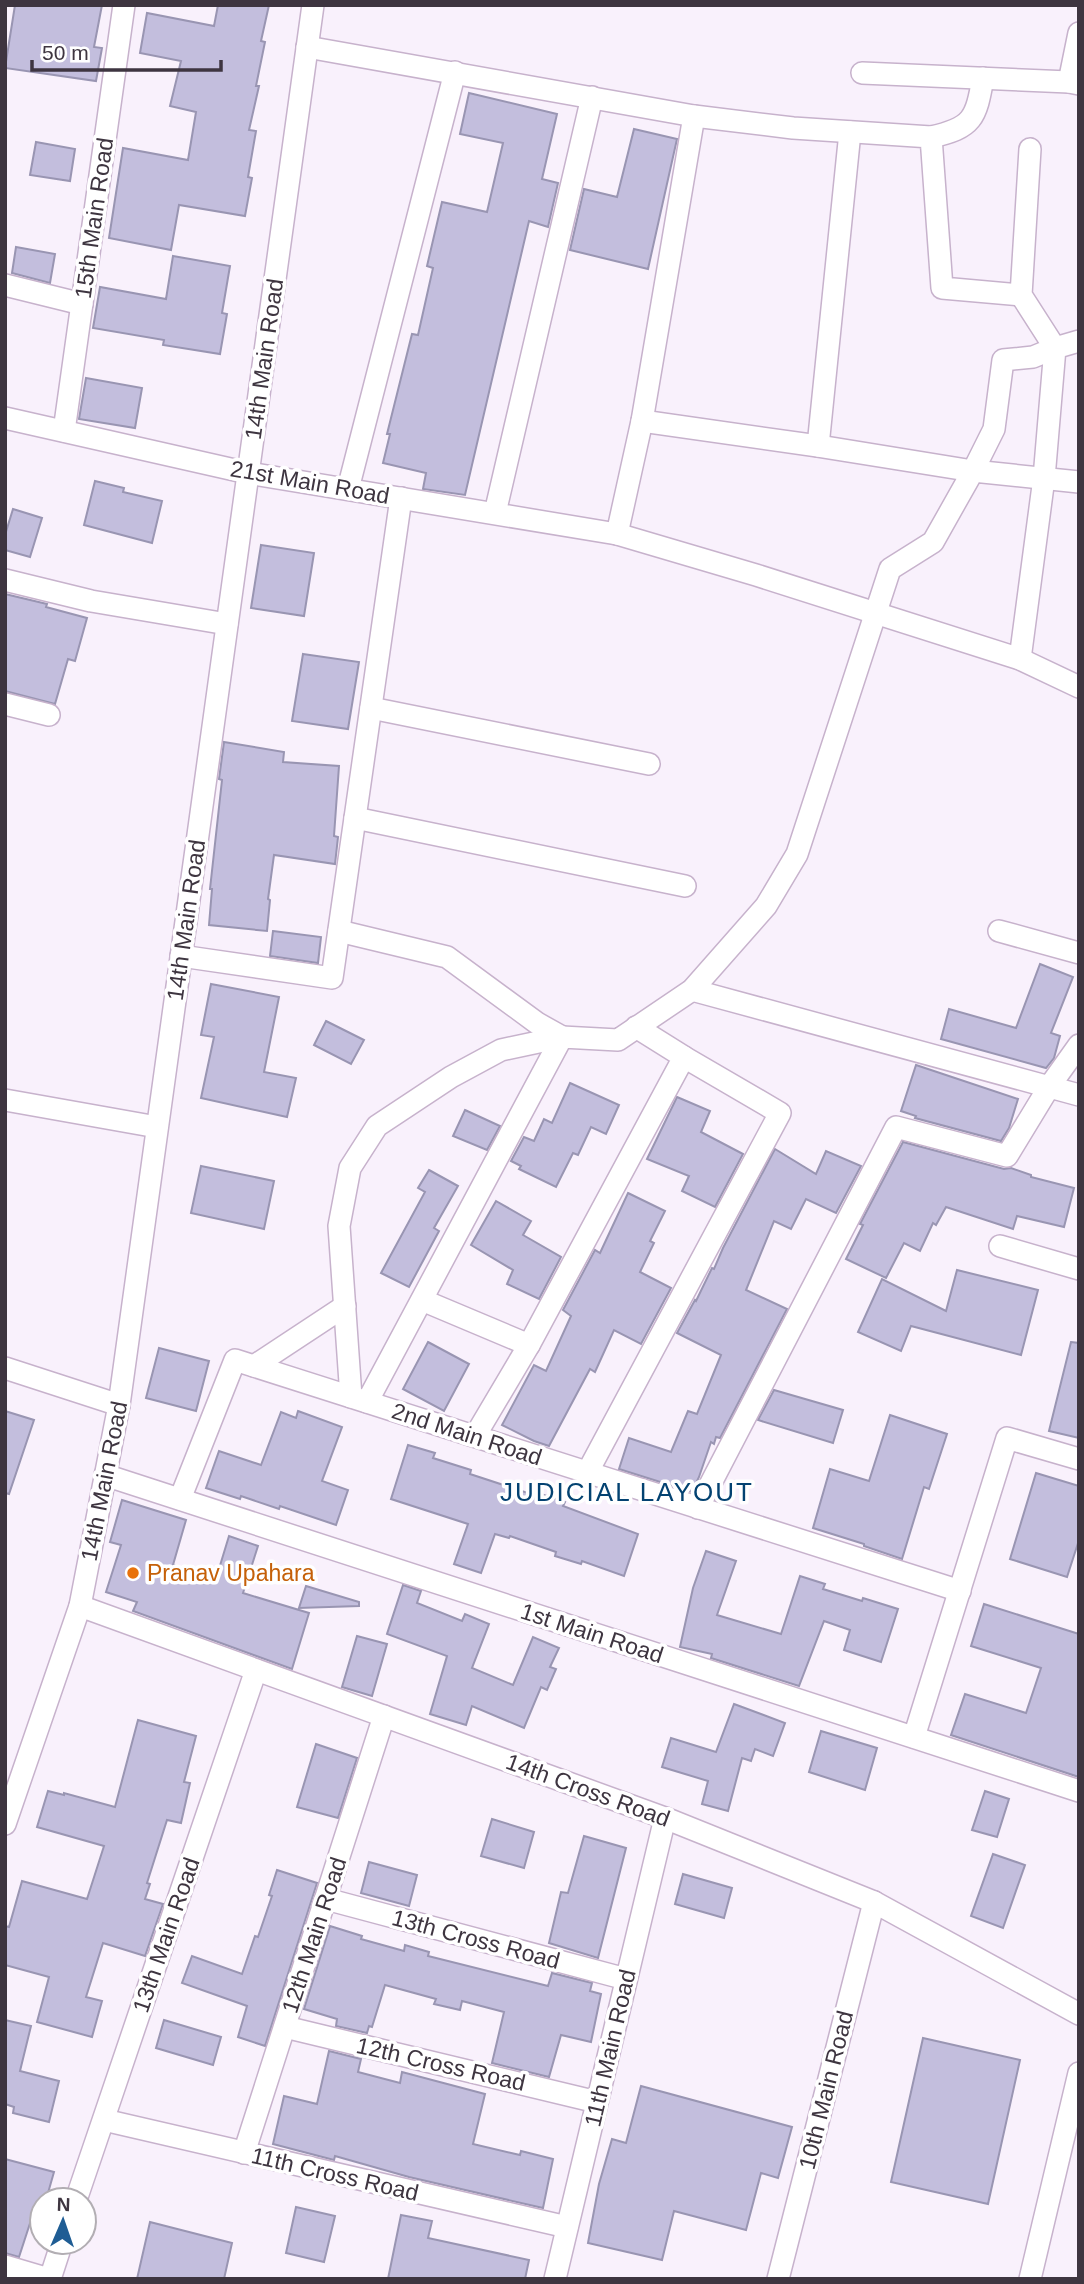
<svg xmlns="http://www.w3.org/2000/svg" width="1084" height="2284" font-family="Arial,sans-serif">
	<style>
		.building { fill: #c3bedd; stroke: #9995b2; stroke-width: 2 }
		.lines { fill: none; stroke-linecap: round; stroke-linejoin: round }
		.street-casing { stroke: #c7b2cc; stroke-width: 24 }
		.street { stroke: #fff; stroke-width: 21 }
		.food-dot { fill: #e8710a; stroke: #fff; stroke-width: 2.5 }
		.labels { text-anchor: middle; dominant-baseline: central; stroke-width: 7; stroke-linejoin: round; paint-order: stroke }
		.street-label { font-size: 23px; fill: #3e3540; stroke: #fff }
		.food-label { font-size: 23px; fill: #c56008; stroke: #fff; text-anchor: start }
		.quarter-label { font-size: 26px; letter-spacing: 2px; fill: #034271; stroke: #fff }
	</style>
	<rect width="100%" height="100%" fill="#f9f1fc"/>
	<!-- building -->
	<g class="building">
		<polygon points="15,5 102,5 94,47 102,48 96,81 5,68"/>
		<polygon points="218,5 269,5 261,41 265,42 256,86 259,86 249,130 256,131 248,177 252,178 245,216 179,205 171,250 109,238 123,148 188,160 196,112 170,106 181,61 140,53 147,13 214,26"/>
		<polygon points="469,93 557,114 542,179 558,183 548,227 529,221 465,495 423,489 426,473 383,463 390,434 387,434 412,334 418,335 433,268 427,266 442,202 487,212 503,143 460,134"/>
		<polygon points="634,129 677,139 648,269 570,250 584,189 617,197"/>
		<polygon points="36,142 75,149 70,181 30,175"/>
		<polygon points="16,247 55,254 50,283 12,273"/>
		<polygon points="173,256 230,266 222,313 227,314 220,354 163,345 164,340 93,328 100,287 166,299"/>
		<polygon points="86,378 142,388 135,428 79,419"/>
		<polygon points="95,481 124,488 123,492 162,501 152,543 84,525"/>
		<polygon points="13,509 42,518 30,557 5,550 5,535"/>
		<polygon points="261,545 314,553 304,616 251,608"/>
		<polygon points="5,594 47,604 46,607 87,618 75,661 68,659 55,704 5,691"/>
		<polygon points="303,654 359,662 348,729 292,721"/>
		<polygon points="224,742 284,752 283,762 339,766 334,836 338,837 335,864 274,855 268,899 270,900 267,931 209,925 212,889 210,889 222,780 219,779"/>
		<polygon points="273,931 321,937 318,963 270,956"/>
		<polygon points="1040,964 1073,977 1051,1033 1060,1036 1054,1058 1046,1068 941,1039 949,1009 1016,1028"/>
		<polygon points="211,984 279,997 264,1072 296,1078 287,1117 201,1098 214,1037 201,1035"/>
		<polygon points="326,1021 364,1040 351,1064 314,1045"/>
		<polygon points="916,1065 1018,1099 1009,1128 1001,1141 915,1118 916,1116 901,1111"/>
		<polygon points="570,1083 619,1105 606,1134 591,1127 578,1155 573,1153 556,1187 519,1169 521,1166 511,1161 524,1137 534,1141 544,1119 552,1123"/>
		<polygon points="677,1097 710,1111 701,1132 743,1154 715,1207 682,1191 689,1176 647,1159"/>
		<polygon points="465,1110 500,1126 487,1150 453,1136"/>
		<polygon points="903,1142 1004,1169 1011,1168 1031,1175 1031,1177 1074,1188 1064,1227 1017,1216 1013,1229 946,1207 936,1225 933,1223 920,1251 904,1243 886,1278 846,1259 863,1225 860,1224"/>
		<polygon points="775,1149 816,1174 826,1151 861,1166 836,1213 806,1199 791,1229 774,1221 746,1290 787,1309 720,1438 716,1437 714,1444 711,1442 699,1477 692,1492 619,1469 629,1438 671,1452 688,1411 697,1414 721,1355 677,1333 695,1300 696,1301 712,1268 714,1269 723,1248"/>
		<polygon points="201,1166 274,1181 264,1229 191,1213"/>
		<polygon points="429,1170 458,1186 434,1228 439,1231 409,1287 381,1273 425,1192 418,1188"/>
		<polygon points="628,1193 665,1211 650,1241 654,1243 640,1272 671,1288 641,1344 614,1330 595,1372 590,1369 549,1446 534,1441 502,1425 534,1365 546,1371 571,1316 563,1310 595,1250 600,1253"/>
		<polygon points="496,1201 531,1221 523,1235 561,1257 539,1299 507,1284 513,1270 471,1245"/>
		<polygon points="957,1270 1038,1290 1021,1355 911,1326 901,1351 858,1332 882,1279 946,1311"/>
		<polygon points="428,1342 469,1364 444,1411 403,1389"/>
		<polygon points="1071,1342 1079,1343 1079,1438 1049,1431"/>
		<polygon points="159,1348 209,1361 196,1411 146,1398"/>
		<polygon points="774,1390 843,1410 833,1443 758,1420"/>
		<polygon points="5,1411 34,1420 9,1494 5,1493"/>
		<polygon points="298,1411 342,1427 322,1481 348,1490 336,1525 280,1506 279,1509 241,1496 240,1499 206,1488 219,1451 261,1465 281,1412 296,1418"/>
		<polygon points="890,1415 947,1434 929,1489 924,1487 902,1559 864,1546 864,1544 813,1528 830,1469 869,1481"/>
		<polygon points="408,1445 435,1453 433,1458 471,1470 470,1474 537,1496 538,1493 565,1502 563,1506 638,1534 624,1576 582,1561 581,1564 555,1556 556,1552 510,1536 509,1538 495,1534 481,1573 454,1564 468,1524 391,1499"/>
		<polygon points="1036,1473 1079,1486 1079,1540 1067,1577 1010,1559"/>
		<polygon points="122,1500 186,1520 173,1565 215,1582 229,1536 258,1546 243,1593 309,1613 292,1669 133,1611 137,1602 106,1592 121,1545 110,1542"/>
		<polygon points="706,1551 736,1561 717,1615 781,1634 800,1576 825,1584 823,1589 862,1601 863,1598 898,1609 881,1662 844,1650 850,1630 824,1621 799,1686 711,1658 712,1654 680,1647 693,1588"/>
		<polygon points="403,1585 421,1591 417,1603 462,1621 465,1614 489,1624 472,1668 513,1685 533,1637 559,1648 550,1667 556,1669 547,1690 541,1687 524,1728 472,1706 466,1725 430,1714 447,1656 387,1634"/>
		<polygon points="306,1586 359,1602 359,1606 299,1608"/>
		<polygon points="984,1604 1079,1634 1079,1777 951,1735 965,1694 1026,1713 1041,1668 971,1646"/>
		<polygon points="357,1636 387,1644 372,1696 342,1687"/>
		<polygon points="734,1704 785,1723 773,1756 755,1749 751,1761 742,1758 728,1811 702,1804 708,1781 662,1767 671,1738 716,1752"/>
		<polygon points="138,1720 196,1736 184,1782 190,1783 181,1823 167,1820 147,1883 150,1884 145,1899 163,1904 145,1956 103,1943 86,1997 102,2001 92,2037 37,2022 49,1977 5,1965 5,1926 9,1927 22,1881 87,1899 104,1846 37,1827 48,1791 64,1795 64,1793 115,1807"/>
		<polygon points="821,1731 877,1748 865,1790 809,1772"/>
		<polygon points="316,1744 357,1758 338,1818 297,1807"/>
		<polygon points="985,1791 1009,1799 997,1837 972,1830"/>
		<polygon points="492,1819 534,1832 524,1868 481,1856"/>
		<polygon points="584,1836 626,1848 598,1958 549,1943 561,1892 568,1893"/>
		<polygon points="993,1854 1025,1865 1003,1928 971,1916"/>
		<polygon points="369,1862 417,1875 409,1906 361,1893"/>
		<polygon points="277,1870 317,1883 265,2046 238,2037 247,2006 182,1983 192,1956 242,1974 255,1936 258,1937 272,1896 269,1895"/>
		<polygon points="683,1874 732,1888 724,1918 675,1904"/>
		<polygon points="330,1926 362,1936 361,1939 404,1951 405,1945 429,1952 428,1956 548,1986 552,1973 592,1983 590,1991 601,1994 591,2042 561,2035 549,2077 492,2063 504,2012 462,2001 460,2010 434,2004 436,1999 385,1985 372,2027 369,2026 367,2033 336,2026 337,2019 304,2009"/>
		<polygon points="5,2020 31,2026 20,2071 59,2081 49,2122 13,2113 14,2107 5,2104"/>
		<polygon points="164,2020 221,2037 213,2065 156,2048"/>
		<polygon points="923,2038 1020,2060 988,2204 891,2182"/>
		<polygon points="329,2051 361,2059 358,2072 400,2083 402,2072 485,2094 473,2144 520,2155 521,2151 553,2159 543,2208 409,2177 335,2156 334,2160 273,2144 284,2096 317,2104"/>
		<polygon points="641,2086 792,2127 778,2178 761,2173 746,2230 674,2211 662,2260 588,2243 599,2184 612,2139 626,2143"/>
		<polygon points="5,2159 54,2172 46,2200 42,2200 42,2210 35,2208 19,2257 5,2253"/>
		<polygon points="296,2207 335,2216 324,2262 286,2253"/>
		<polygon points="401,2215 432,2221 428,2238 529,2260 525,2279 388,2279"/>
		<polygon points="150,2222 232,2243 224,2279 137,2279"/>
	</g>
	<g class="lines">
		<defs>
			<g id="street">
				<polyline points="307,47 694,116 793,128 931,137 942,288 1021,295"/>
				<polyline points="862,73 1069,82 1079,84"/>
				<polyline points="1069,82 1079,33"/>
				<path d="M 931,137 C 973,128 976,118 983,78"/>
				<polyline points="5,285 82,304"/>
				<polyline points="5,418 248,473 617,534 756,575 1020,659 1079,687"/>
				<polyline points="642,421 818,446 973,471 994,429 1003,360 1033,357 1055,348 1021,295 1030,149"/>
				<polyline points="64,431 124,5"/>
				<polyline points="818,446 850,132"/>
				<polyline points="348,489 455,72"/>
				<polyline points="495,513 592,97"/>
				<polyline points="617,534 642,421 694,116"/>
				<polyline points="5,580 91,601 227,624"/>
				<polyline points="1020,659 1044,478 1055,348 1079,341"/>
				<polyline points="5,704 49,715"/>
				<polyline points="371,708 649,764"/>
				<polyline points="355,818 685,886"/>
				<polyline points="339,931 447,957 537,1023 562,1037"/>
				<polyline points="999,931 1079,953"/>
				<polyline points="181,956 332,978 401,498"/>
				<polyline points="692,990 1079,1095"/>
				<polyline points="5,1100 157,1127"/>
				<polyline points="1000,1246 1079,1269"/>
				<polyline points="422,1300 529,1345"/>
				<polyline points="254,1366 345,1306"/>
				<polyline points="5,1368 119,1405"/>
				<polyline points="351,1397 339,1226 350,1168 377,1126 451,1077 501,1050 562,1037"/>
				<polyline points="367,1402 562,1037 618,1040 692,990 766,906 797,854 890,569 933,542 973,471 1079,482"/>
				<polyline points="475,1436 529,1345 684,1057 636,1027"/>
				<polyline points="587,1473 780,1113 684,1057"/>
				<polyline points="105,1475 1079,1791"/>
				<polyline points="180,1499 235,1360 960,1591"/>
				<polyline points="698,1508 896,1127 1007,1156 1049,1087 1079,1045"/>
				<polyline points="80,1606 665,1818 874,1902 1079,2014"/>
				<polyline points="914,1737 1007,1438 1079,1459"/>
				<polyline points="5,1824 80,1606 119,1405 313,5"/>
				<polyline points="326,1899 626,1979"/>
				<polyline points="285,2027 597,2102"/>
				<polyline points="104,2120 567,2227"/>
				<polyline points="244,2153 384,1716"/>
				<polyline points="76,2200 256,1670"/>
				<polyline points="5,2266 49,2279"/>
				<polyline points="50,2279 62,2242"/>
				<polyline points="555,2279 665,1818"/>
				<polyline points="778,2279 874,1902"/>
				<polyline points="1030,2279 1079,2073"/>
			</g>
		</defs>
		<!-- street casing -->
		<use href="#street" class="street-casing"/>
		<!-- street -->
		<use href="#street" class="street"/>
	</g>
	<!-- markers -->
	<circle class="food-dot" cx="133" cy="1573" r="7"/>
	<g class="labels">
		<!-- street labels -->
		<g class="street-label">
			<text transform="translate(94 218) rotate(-82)">15th Main Road</text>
			<text transform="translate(264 359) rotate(-82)">14th Main Road</text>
			<text transform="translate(310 482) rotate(10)">21st Main Road</text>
			<text transform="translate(186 920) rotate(-82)">14th Main Road</text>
			<text transform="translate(467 1434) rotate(18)">2nd Main Road</text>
			<text transform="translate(104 1481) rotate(-79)">14th Main Road</text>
			<text transform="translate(592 1633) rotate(18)">1st Main Road</text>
			<text transform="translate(588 1790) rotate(20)">14th Cross Road</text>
			<text transform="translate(166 1935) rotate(-71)">13th Main Road</text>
			<text transform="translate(314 1935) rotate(-72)">12th Main Road</text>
			<text transform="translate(476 1939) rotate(15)">13th Cross Road</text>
			<text transform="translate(610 2048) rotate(-77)">11th Main Road</text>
			<text transform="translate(441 2064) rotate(13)">12th Cross Road</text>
			<text transform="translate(826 2090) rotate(-76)">10th Main Road</text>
			<text transform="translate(335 2174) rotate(13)">11th Cross Road</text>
		</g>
		<!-- food labels -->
		<g class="food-label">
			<text x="147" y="1573">Pranav Upahara</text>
		</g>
		<!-- quarter labels -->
		<g class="quarter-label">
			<text x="627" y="1492">JUDICIAL LAYOUT</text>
		</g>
	</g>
	<!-- border -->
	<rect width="1084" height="2284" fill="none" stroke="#3e3540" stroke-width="14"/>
	<!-- north arrow -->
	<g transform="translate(63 2221) rotate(2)"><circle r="33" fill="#ffffff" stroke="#b2aeb3" stroke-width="2"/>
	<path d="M0-5L12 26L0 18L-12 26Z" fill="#1f5d94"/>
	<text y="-10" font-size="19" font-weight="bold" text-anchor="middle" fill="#3e3540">N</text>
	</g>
	<!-- scale -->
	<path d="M32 60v10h189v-10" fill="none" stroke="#3e3540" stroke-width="3.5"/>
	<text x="42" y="60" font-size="21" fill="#3e3540" stroke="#ffffff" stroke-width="5" paint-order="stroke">50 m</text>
</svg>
